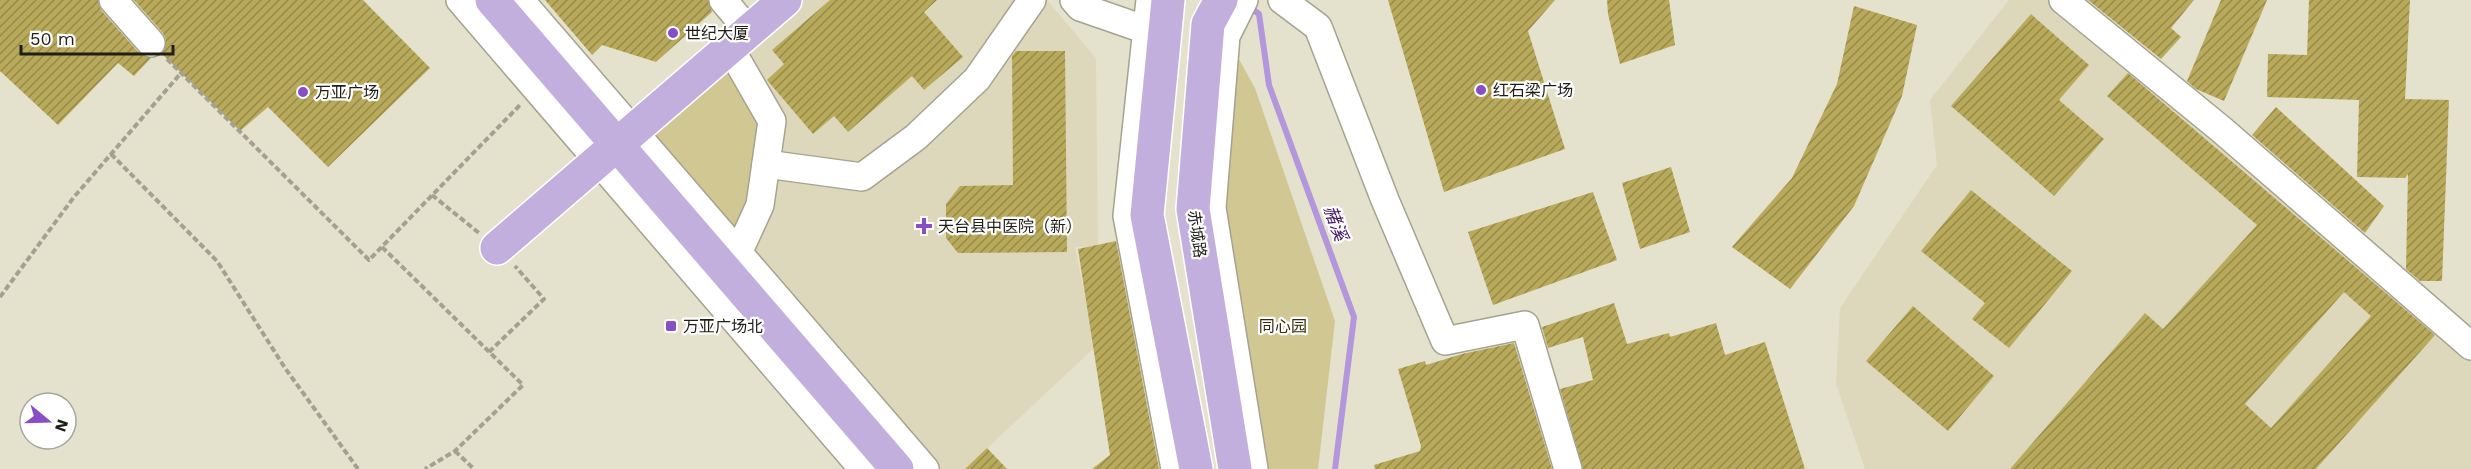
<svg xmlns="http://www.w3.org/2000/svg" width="2471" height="469" font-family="'Work Sans','Noto Sans SC',sans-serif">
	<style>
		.built { fill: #ddd8bc }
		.green { fill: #d1c792 }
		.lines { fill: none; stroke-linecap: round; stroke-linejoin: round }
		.stream { stroke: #b396db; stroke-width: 6 }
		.building { fill: url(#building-hatch); fill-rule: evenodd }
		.minor-casing { stroke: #a5a28f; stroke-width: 30 }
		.major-casing { stroke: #fff; stroke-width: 36 }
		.path { stroke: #a4a191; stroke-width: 4; stroke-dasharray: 6 3; stroke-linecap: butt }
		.minor { stroke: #fff; stroke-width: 27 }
		.major { stroke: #c2afdd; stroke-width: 33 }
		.poi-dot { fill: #874ec5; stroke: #fff; stroke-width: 2 }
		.labels { text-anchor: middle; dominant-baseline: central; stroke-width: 4.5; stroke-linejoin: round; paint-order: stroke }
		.poi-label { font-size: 16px; fill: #201f17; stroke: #fff; text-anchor: start }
		.street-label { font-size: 16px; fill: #201f17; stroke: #fff }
		.park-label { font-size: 16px; fill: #332d09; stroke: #fff }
		.water-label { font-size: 18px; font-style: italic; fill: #431a6a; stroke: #fff }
	</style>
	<defs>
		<pattern id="building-hatch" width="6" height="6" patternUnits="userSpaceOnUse" patternTransform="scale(1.5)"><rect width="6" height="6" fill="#b9aa5b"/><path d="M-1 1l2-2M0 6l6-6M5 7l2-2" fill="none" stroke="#968a4a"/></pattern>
	</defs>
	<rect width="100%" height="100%" fill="#e4e1cd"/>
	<!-- built -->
	<g class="built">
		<polygon points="786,0 1047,0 1096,58 1098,246 1075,247 1095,347 965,469 925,469 739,251 730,48"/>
		<polygon points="2009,0 2062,0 2471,346 2471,469 1865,469 1836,384 1840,308 1937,165 1930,100"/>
	</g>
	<!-- green -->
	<g class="green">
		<polygon points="1226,36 1255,88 1335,321 1318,469 1254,469 1212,208"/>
		<polygon points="730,48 772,121 739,251 634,132"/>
	</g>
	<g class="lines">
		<!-- stream -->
		<polyline class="stream" points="1248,6 1259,14 1269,85 1354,317 1335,469"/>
	</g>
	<!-- building -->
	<g class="building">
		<polygon points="0,0 98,0 101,10 139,53 151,58 134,76 118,63 58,125 0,71"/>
		<polygon points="134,0 363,0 430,68 328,167 268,107 240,131 162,54 166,40 163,33"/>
		<polygon points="545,0 708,0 712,12 656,62 602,45 592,55"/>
		<polygon points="830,0 937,0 924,12 963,57 924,90 912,76 848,132 834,116 813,134 767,80 784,64 772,50"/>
		<polygon points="1388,0 1555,0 1528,31 1565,149 1444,192"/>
		<polygon points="1607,0 1669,0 1675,45 1620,64 1608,14"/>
		<polygon points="2088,0 2194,0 2171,28 2181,37 2161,59"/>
		<polygon points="2221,0 2267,0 2224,101 2196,89 2187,81"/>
		<polygon points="2309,0 2410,0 2405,99 2449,100 2442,281 2420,281 2406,269 2408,174 2405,178 2357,177 2359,100 2267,97 2268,54 2307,55"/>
		<polygon points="1854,6 1917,25 1902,96 1854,206 1790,289 1732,247 1792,178 1837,84"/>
		<polygon points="2031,14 2089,65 2059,100 2104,139 2054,196 1951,106"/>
		<polygon points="1016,51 1065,51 1067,252 958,253 946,238 946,204 960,186 1013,185 1012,56"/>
		<path d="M 2128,73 L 2435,335 L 2316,469 L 2010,469 L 2145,313 L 2163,329 L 2257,225 L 2107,96 ZM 2344,292 L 2371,316 L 2271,428 L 2245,404 Z"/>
		<polygon points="2276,107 2384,206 2365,233 2252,135"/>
		<polygon points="1671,167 1690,232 1640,249 1622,183"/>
		<polygon points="1971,190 2072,271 2009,348 1972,319 1985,303 1921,251"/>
		<polygon points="1593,192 1617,260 1493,305 1468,232"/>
		<polygon points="1116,241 1159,469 1092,469 1110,455 1078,249"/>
		<polygon points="1614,303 1627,344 1669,333 1670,337 1716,323 1725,355 1765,342 1805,469 1583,469 1560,389 1593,380 1583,337 1548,348 1542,327"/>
		<polygon points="1913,306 1994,376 1948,431 1866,361"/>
		<polygon points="1514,343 1552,469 1375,469 1374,465 1420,451 1421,446 1398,369 1425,361 1426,365 1462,354"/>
		<polygon points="987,448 1007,469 965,469"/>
	</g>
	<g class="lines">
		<defs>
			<g id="minor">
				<polyline points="113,0 151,43"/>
				<polyline points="460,0 863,469"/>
				<polyline points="520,0 925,469"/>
				<polyline points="723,0 749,31"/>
				<polyline points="1074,0 1080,7 1161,35"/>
				<polyline points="1150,0 1127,216 1175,469"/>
				<polyline points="1244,0 1226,36 1212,208 1254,469"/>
				<polyline points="1282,0 1318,27 1385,200 1445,341 1525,325 1568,469"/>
				<polyline points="2063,0 2222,130 2471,346"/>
				<polyline points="730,48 772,121 760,205 739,251"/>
				<polyline points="766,164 862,177 916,137 977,79 1032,0"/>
			</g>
			<g id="major">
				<polyline points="492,0 897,469"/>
				<polyline points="1168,0 1147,215 1196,469"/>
				<polyline points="1221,0 1208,24 1193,209 1235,469"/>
				<polyline points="497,248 785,0"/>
			</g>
		</defs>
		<!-- minor casing -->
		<use href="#minor" class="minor-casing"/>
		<!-- major casing -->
		<use href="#major" class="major-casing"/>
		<!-- path -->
		<g class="path">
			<polyline points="167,59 369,260 520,105"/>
			<polyline points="111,154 217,261 285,368 358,469"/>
			<polyline points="432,195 479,233"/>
			<polyline points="382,247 523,385 455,451 425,469"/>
			<polyline points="0,297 74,197 181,73"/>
			<polyline points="489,352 544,299 515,266"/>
			<polyline points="455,451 474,469"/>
		</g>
		<!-- minor -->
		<use href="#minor" class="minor"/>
		<!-- major -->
		<use href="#major" class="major"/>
	</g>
	<!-- markers -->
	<g class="poi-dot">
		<circle cx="673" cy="33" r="6"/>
		<circle cx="1481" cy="90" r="6"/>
		<circle cx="303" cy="92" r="6"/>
		<path d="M921 217h6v6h6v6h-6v6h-6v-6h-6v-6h6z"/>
		<rect x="665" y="320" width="12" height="12" rx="3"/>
	</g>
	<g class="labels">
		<!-- poi labels -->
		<g class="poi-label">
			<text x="685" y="33">世纪大厦</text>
			<text x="1493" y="90">红石梁广场</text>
			<text x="315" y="92">万亚广场</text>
			<text x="938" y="226">天台县中医院（新）</text>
			<text x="683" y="326">万亚广场北</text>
		</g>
		<!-- street labels -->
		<g class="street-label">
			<text transform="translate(1197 234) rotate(82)">赤城路</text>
		</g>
		<!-- park labels -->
		<g class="park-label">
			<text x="1283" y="326">同心园</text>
		</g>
		<!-- water labels -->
		<g class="water-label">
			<text transform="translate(1336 223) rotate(70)">赭溪</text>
		</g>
	</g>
	<!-- north arrow -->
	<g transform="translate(48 421) rotate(109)"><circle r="28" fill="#ffffff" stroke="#a6a5a2" stroke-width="1.5"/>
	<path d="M0-4.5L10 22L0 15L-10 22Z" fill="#874ec5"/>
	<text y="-9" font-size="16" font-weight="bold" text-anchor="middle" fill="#201f17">N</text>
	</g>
	<!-- scale -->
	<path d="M21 45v9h152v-9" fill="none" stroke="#201f17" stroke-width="3"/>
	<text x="30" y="45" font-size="18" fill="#201f17" stroke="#ffffff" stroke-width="4.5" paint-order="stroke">50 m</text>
</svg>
